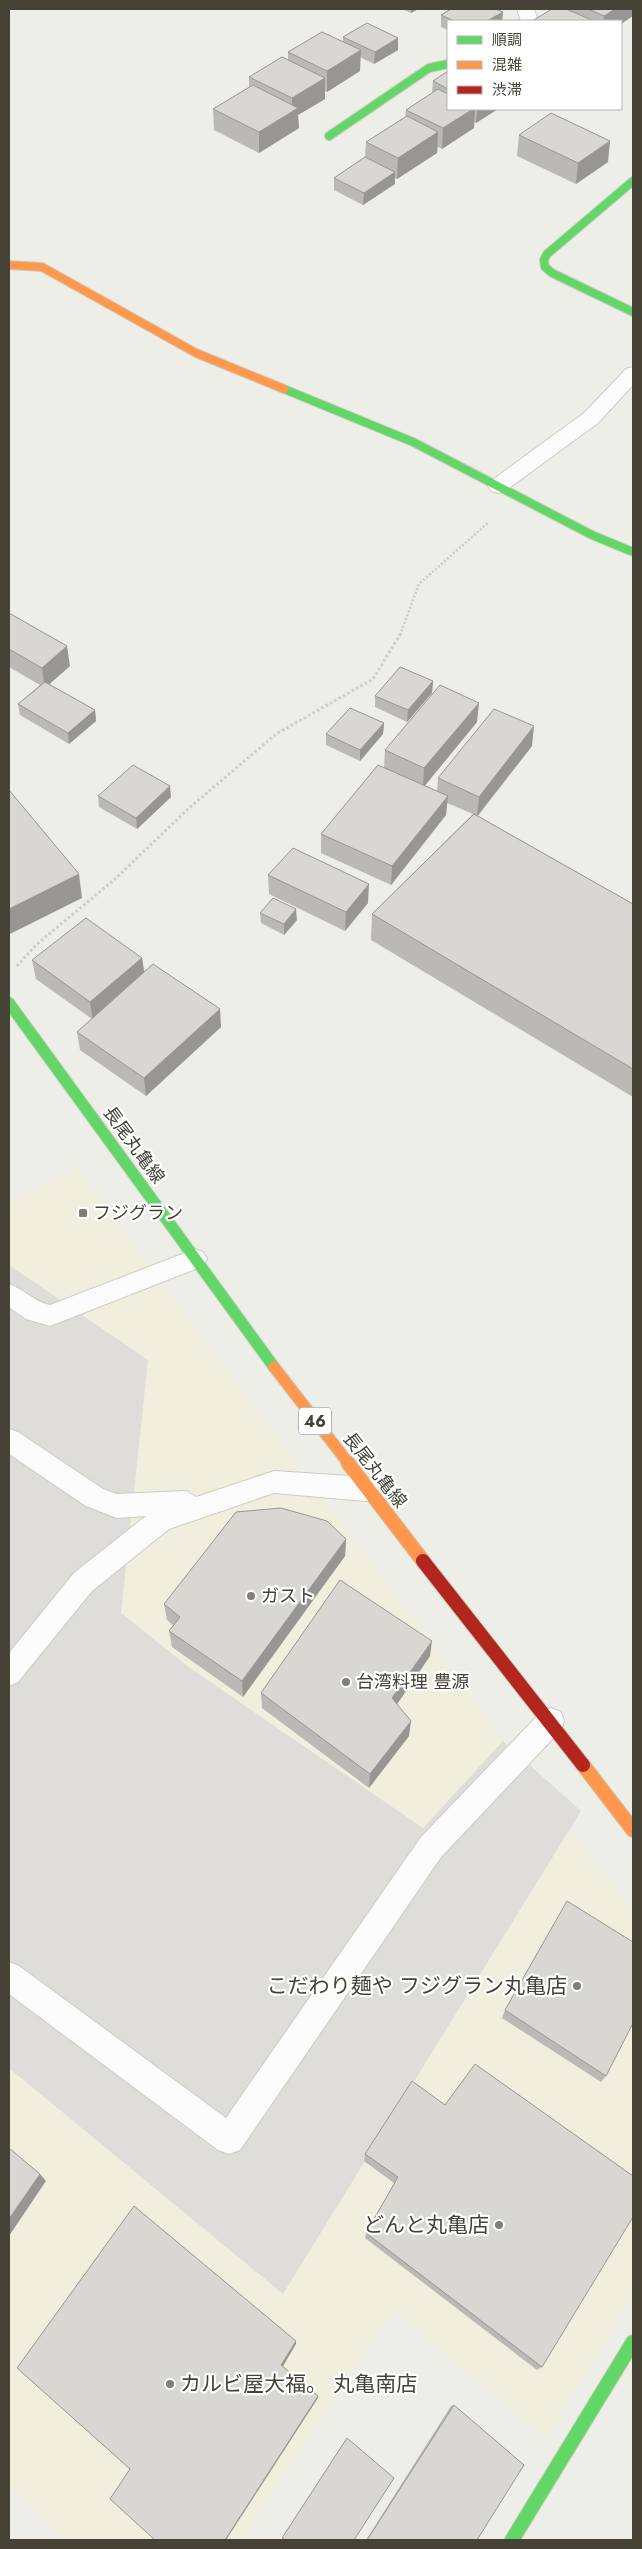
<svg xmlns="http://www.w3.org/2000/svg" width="642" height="2549" font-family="Jost,'Noto Sans JP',sans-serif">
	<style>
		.commercial { fill: #f0efdd }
		.parking { fill: #deddd9 }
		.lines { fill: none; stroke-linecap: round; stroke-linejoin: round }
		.lane-casing { stroke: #ccccc7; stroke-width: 2 }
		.street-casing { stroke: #ccccc7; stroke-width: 2 }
		.fast-far2-casing { stroke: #cccdc1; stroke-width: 10 }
		.fast-far1-casing { stroke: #cccdc1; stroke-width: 13 }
		.fast-casing { stroke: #cccdc1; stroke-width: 16 }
		.slow-far2-casing { stroke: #cccdc1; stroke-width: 10 }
		.slow-far1-casing { stroke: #cccdc1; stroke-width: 13 }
		.slow-casing { stroke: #cccdc1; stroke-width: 16 }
		.jam-casing { stroke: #cccdc1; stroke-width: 16 }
		.path-far1 { stroke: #cdccc7; stroke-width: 2.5; stroke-dasharray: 2 2; stroke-linecap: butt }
		.path { stroke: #cdccc7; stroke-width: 3; stroke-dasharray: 2.5 2.5; stroke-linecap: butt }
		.lane { fill: #fcfcfc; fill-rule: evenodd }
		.street { fill: #fcfcfc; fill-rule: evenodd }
		.fast-far2 { stroke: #63d668; stroke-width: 8 }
		.fast-far1 { stroke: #63d668; stroke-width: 11 }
		.fast { stroke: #63d668; stroke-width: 14 }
		.slow-far2 { stroke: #ff974d; stroke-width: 8 }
		.slow-far1 { stroke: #ff974d; stroke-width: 11 }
		.slow { stroke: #ff974d; stroke-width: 14 }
		.jam { stroke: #b3261e; stroke-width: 14 }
		.wall { fill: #bab9b5 }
		.shaded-wall { fill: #979693 }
		.building { fill: #d8d7d2; stroke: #979693 }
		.poi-dot { fill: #807f75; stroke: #fff; stroke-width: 2 }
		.labels { text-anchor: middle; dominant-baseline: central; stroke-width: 4.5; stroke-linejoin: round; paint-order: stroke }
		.shield { fill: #fff; stroke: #7c7b72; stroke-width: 1 }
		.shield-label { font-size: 16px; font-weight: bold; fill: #444336 }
		.street-label { font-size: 18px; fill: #444336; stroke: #fff }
		.poi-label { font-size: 18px; fill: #444336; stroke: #fff; text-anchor: start }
		.near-poi-label { font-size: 21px; fill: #444336; stroke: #fff; text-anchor: end }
	</style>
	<rect width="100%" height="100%" fill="#eeeee9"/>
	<!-- commercial -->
	<polygon class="commercial" points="78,1166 120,1227 633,1913 633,2295 546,2439 393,2310 241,2540 64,2540 9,2486 9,1203"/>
	<!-- parking -->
	<polygon class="parking" points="9,1265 148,1360 121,1613 190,1668 423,1828 503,1741 581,1811 283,2294 9,2068"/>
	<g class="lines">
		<defs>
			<g id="lane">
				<path d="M 195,1249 L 203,1252 L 207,1259 L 203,1266 L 50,1326 L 26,1319 L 9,1307 L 9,1284 C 24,1289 34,1302 50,1305 Z"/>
				<polygon points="9,1429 18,1432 103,1489 117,1494 186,1491 196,1497 274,1471 366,1477 375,1481 379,1489 375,1497 366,1501 274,1493 169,1529 92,1591 18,1682 9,1686 9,1653 74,1573 146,1516 117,1518 86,1506 9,1454"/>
				<polygon points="551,1708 561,1712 564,1721 561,1730 441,1857 240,2150 229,2154 218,2150 9,1994 9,1962 19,1966 226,2118 421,1837 541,1712"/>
			</g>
			<g id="street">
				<polygon points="517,9 534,9 538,21 521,21"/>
				<polygon points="633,367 633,385 598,423 505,491 498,493 491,491 488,486 491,481 584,413 626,369"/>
			</g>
			<g id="fast-far2">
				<polyline points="329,136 429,68 448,64"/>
				<polyline points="633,181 547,254 544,260 545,267 552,273 633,312"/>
				<polyline points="284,389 413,442 592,535 633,552"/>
			</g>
			<polyline id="fast-far1" points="9,1003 274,1367"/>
			<polyline id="fast" points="512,2540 633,2342"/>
			<polyline id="slow-far2" points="9,265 42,267 196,353 284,389"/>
			<polyline id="slow-far1" points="274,1367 349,1464"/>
			<g id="slow">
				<polyline points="348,1463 423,1561"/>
				<polyline points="583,1765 633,1830"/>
			</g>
			<polyline id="jam" points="423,1561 583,1765"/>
		</defs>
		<!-- lane casing -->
		<use href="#lane" class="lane-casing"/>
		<!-- street casing -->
		<use href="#street" class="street-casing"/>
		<!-- fast-far2 casing -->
		<use href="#fast-far2" class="fast-far2-casing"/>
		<!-- fast-far1 casing -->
		<use href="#fast-far1" class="fast-far1-casing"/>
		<!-- fast casing -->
		<use href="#fast" class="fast-casing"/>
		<!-- slow-far2 casing -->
		<use href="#slow-far2" class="slow-far2-casing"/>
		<!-- slow-far1 casing -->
		<use href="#slow-far1" class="slow-far1-casing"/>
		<!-- slow casing -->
		<use href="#slow" class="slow-casing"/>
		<!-- jam casing -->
		<use href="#jam" class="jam-casing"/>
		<!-- path-far1 -->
		<polyline class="path-far1" points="400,635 419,584 489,522"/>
		<!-- path -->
		<polyline class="path" points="17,966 36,945 114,880 188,809 276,734 373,679 401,633"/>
		<!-- lane -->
		<use href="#lane" class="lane"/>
		<!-- street -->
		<use href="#street" class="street"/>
		<!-- fast-far2 -->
		<use href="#fast-far2" class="fast-far2"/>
		<!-- fast-far1 -->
		<use href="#fast-far1" class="fast-far1"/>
		<!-- fast -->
		<use href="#fast" class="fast"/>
		<!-- slow-far2 -->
		<use href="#slow-far2" class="slow-far2"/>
		<!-- slow-far1 -->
		<use href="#slow-far1" class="slow-far1"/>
		<!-- slow -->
		<use href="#slow" class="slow"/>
		<!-- jam -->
		<use href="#jam" class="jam"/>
	</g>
	<!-- wall -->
	<g class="wall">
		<polygon points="402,9 418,9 411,13"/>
		<polygon points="568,9 633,9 621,21 532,21 568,10"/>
		<polygon points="503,12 502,21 448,21 448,30 441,27 441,15"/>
		<polygon points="343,37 398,38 398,50 374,64 360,57 360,71 327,92 325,91 325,99 298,115 299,128 259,153 214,130 213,109 249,87 249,77 288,60 288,52 343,42"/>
		<polygon points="448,71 448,109 498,109 476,123 474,122 474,128 442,149 438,147 437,153 397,179 395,178 395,184 363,205 334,190 334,178 365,157 366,142 405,117 406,110 432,93 433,81"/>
		<polygon points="519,135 608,162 576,184 517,156"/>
		<polygon points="9,613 70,666 49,684 95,710 96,721 69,744 20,715 18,704 40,685 9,667"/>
		<polygon points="433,681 432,693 407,722 375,707 375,696"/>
		<polygon points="477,722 425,785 437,791 438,778 532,746 478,816 633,904 633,1097 371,940 372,914 473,814 447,803 446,815 391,885 321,853 321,834 384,767 385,750"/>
		<polygon points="384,723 383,734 360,761 326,745 326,734"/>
		<polygon points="98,796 171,797 137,829 99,807"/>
		<polygon points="268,875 368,903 345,931 269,894"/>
		<polygon points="260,913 297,920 284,935 261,923"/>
		<polygon points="142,958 144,972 221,1027 146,1096 80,1050 77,1032 92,1019 36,979 32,960"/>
		<polygon points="346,1539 345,1556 243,1697 172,1647 169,1631 173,1625 167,1620 164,1604"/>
		<polygon points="430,1656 397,1704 409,1736 369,1788 262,1708 261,1693"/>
		<polygon points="505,2010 606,2076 601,2082 502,2018"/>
		<polygon points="412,2081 542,2367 537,2370 365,2238 366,2233 394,2183 364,2161 365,2154"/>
		<polygon points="454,2405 477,2540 366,2540 451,2406"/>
	</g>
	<!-- shaded-wall -->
	<g class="shaded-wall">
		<polygon points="411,9 418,9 411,13"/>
		<polygon points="615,9 633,9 633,16 621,24 621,21 603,21 604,16"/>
		<polygon points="503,12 502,21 487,21"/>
		<polygon points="398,38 398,50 374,64 375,52"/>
		<polygon points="361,50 360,71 327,92 327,71"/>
		<polygon points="325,78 325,99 298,115 299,128 259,153 259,132 292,112 292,98"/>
		<polygon points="473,109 475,109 474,128 442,149 443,128"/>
		<polygon points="477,109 498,109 476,123"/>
		<polygon points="438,132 437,153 397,179 398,158"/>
		<polygon points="610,141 608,162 576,184 578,163"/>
		<polygon points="395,172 395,184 363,205 364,193"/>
		<polygon points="67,646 70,666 45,688 42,668"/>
		<polygon points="433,681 432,693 407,722 408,710"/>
		<polygon points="479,703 477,722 423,788 424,768"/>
		<polygon points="95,710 96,721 69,744 68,733"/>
		<polygon points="384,723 383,734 360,761 360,750"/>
		<polygon points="534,726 532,746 477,816 479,797"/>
		<polygon points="170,786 171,797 137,829 136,818"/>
		<polygon points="448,796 446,815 391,885 392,866"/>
		<polygon points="79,874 82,898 10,934 9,926 9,909"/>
		<polygon points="369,884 368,903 345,931 346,912"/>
		<polygon points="296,909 297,920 284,935 284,924"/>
		<polygon points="142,958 145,977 93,1020 90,1002"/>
		<polygon points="220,1009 221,1027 146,1096 144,1078"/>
		<polygon points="346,1539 345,1556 243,1697 242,1681"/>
		<polygon points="432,1641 430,1656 391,1713 392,1698"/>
		<polygon points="411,1721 409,1736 369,1788 370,1774"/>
		<polygon points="40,2174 46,2181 9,2236 9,2219"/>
		<polygon points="296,2341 296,2344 282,2368 281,2365"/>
		<polygon points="318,2396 318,2398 226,2540 225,2540"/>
	</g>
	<!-- building -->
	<g class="building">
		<polygon points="451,9 496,9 503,12 487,21 454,21 441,15"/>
		<polygon points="552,9 566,9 594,21 532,21"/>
		<polygon points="588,9 615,9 604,16"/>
		<polygon points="367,23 398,38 375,52 343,37"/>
		<polygon points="322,32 361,50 327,71 288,52"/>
		<polygon points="282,57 325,78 292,98 249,77"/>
		<polygon points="448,71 448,89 433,81"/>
		<polygon points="253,85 298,108 259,132 213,109"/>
		<polygon points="438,89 448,94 448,109 473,109 443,128 406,110"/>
		<polygon points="551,113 610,141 578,163 519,135"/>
		<polygon points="407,116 438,132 398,158 366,142"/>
		<polygon points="365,157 395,172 364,193 334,178"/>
		<polygon points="9,613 67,646 42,668 9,649"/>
		<polygon points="400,667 433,681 408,710 375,696"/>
		<polygon points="45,682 95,710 68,733 18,704"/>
		<polygon points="440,685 479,703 424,768 385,750"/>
		<polygon points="350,708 384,723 360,750 326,734"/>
		<polygon points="494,709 534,726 479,797 438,778"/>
		<polygon points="133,765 170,786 136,818 98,796"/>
		<polygon points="378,765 448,796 392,866 321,834"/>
		<polygon points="9,790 79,874 9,909"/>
		<polygon points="474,814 633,904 633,1069 372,914"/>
		<polygon points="293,848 369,884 346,912 268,875"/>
		<polygon points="273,898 296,909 284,924 260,913"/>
		<polygon points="86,918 142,958 90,1002 32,960"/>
		<polygon points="153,964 220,1009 144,1078 77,1032"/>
		<polygon points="281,1508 327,1521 346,1539 242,1681 169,1631 180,1617 164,1604 236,1512"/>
		<polygon points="340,1580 432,1641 392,1698 411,1721 370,1774 261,1693"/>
		<polygon points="567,1901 633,1942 633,2023 606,2076 505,2010"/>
		<polygon points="475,2064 633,2176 633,2217 542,2367 366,2233 398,2177 365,2154 412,2081 445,2105"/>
		<polygon points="9,2148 40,2174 9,2219"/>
		<polygon points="134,2206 296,2341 281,2365 318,2396 225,2540 155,2540 110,2499 130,2469 17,2368"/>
		<polygon points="454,2405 524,2465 477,2540 367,2540"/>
		<polygon points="347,2438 394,2478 354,2540 286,2540 282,2538"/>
	</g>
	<!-- markers -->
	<g class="poi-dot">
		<rect x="78" y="1208" width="10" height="10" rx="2.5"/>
		<circle cx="251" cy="1596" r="5"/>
		<circle cx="346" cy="1682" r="5"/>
		<circle cx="577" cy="1986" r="5"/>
		<circle cx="499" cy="2225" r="5"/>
		<circle cx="170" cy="2384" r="5"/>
	</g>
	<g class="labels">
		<!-- shield labels -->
		<rect class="shield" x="299" y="1407.5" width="32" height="27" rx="4"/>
		<g class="shield-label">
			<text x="315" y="1421">46</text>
		</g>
		<!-- street labels -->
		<g class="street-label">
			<text transform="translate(134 1145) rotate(54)">長尾丸亀線</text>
			<text transform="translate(375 1470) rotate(52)">長尾丸亀線</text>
		</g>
		<!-- poi labels -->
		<g class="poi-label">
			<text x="93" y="1213">フジグラン</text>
			<text x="261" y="1596">ガスト</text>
			<text x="356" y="1682">台湾料理 豊源</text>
		</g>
		<!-- near-poi labels -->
		<g class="near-poi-label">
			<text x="567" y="1986">こだわり麺や フジグラン丸亀店</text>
			<text x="489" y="2225">どんと丸亀店</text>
			<text x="180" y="2384" text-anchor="start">カルビ屋大福。 丸亀南店</text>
		</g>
	</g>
	<!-- border -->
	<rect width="642" height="2549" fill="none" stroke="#444336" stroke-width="20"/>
	<!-- legend -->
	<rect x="447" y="20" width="175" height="90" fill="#ffffff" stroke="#b4b4af"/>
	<rect x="457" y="36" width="25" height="8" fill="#63d668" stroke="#b4b4af"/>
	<text x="492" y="45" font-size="15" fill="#444336">順調</text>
	<rect x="457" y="61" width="25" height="8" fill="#ff974d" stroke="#b4b4af"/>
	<text x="492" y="70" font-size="15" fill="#444336">混雑</text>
	<rect x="457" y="86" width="25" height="8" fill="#b3261e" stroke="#b4b4af"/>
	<text x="492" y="95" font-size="15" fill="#444336">渋滞</text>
</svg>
